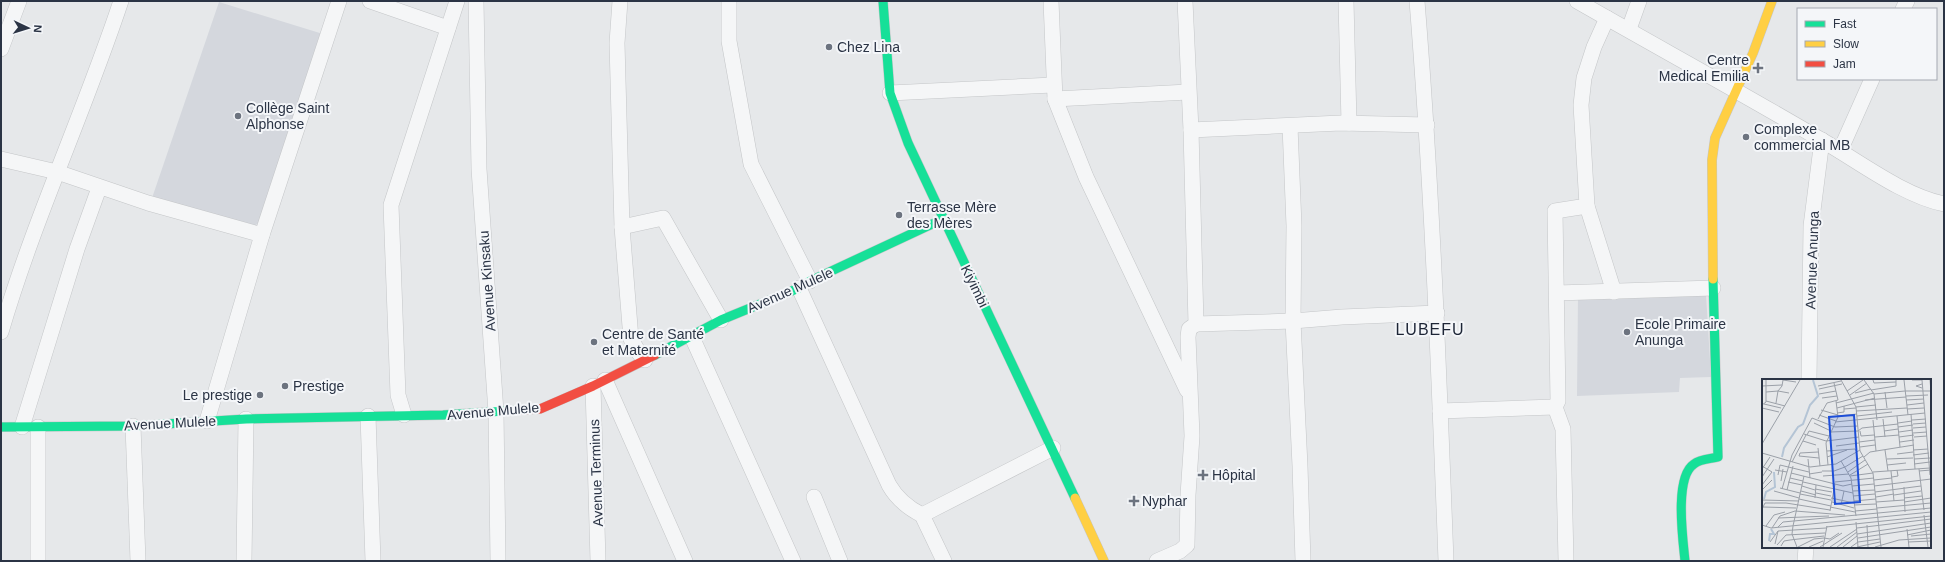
<svg xmlns="http://www.w3.org/2000/svg" width="1945" height="562" font-family="Helvetica,sans-serif">
	<style>
		.built { fill: #d4d7dd }
		.lines { fill: none; stroke-linecap: round; stroke-linejoin: round }
		.street-casing { stroke: #c4c6c8; stroke-width: 16 }
		.fast-casing { stroke: #c4c6c8; stroke-width: 10 }
		.slow-casing { stroke: #c4c6c8; stroke-width: 10 }
		.jam-casing { stroke: #c4c6c8; stroke-width: 10 }
		.street { stroke: #f5f6f7; stroke-width: 15 }
		.fast { stroke: #16e098; stroke-width: 9 }
		.slow { stroke: #ffcf43; stroke-width: 9 }
		.jam { stroke: #f24e42; stroke-width: 9 }
		.poi-dot { fill: #6c737f; stroke: #f4f6f9; stroke-width: 1.5 }
		.labels { text-anchor: middle; dominant-baseline: central; stroke-width: 4; stroke-linejoin: round; paint-order: stroke }
		.poi-label { font-size: 14px; fill: #2b3445; stroke: #f4f6f9; text-anchor: start }
		.street-label { font-size: 14px; fill: #2b3445; stroke: #f4f6f9 }
		.quarter-label { font-size: 16px; letter-spacing: 1px; fill: #1d2536; stroke: #f4f6f9 }
		.inset-river { fill: none; stroke: #b4c4d5; stroke-width: 2 }
		.inset-road { fill: none; stroke: #9ba0a8; stroke-width: 1 }
		.view { fill: #1d4ed8; fill-opacity: 0.15; stroke: #1d4ed8; stroke-width: 2 }
		.inset-edge { fill: none; stroke: #2b3445; stroke-width: 2 }
	</style>
	<rect width="100%" height="100%" fill="#e6e8ea"/>
	<!-- built -->
	<g class="built">
		<polygon points="219,2 323,34 264,217 253,228 152,198"/>
		<polygon points="1706,294 1711,377 1680,378 1679,392 1577,396 1578,296"/>
	</g>
	<g class="lines">
		<defs>
			<g id="street">
				<polyline points="370,1 448,28"/>
				<polyline points="476,1 479,169 496,412 498,561"/>
				<polyline points="620,1 617,43 622,227 631,339 639,353 645,360"/>
				<polyline points="729,1 729,41 751,164 810,281"/>
				<polyline points="1051,1 1055,99 1086,177 1187,390"/>
				<polyline points="1346,1 1349,123"/>
				<path d="M 1417,1 C 1432,187 1439,374 1446,561"/>
				<path d="M 1577,1 C 1659,48 1742,93 1823,141 C 1860,162 1902,195 1944,204"/>
				<polyline points="1903,9 1907,1"/>
				<polyline points="1629,29 1639,1"/>
				<polyline points="1,49 19,1"/>
				<polyline points="890,93 1053,85"/>
				<polyline points="1055,99 1188,92"/>
				<polyline points="1290,126 1294,226 1293,321 1300,466 1303,561"/>
				<polyline points="1191,130 1341,123 1427,125"/>
				<polyline points="1840,151 1872,79"/>
				<polyline points="1,159 57,172 148,203 262,235"/>
				<polyline points="1587,206 1614,292"/>
				<polyline points="622,227 663,218 721,320"/>
				<path d="M 799,288 L 889,485 C 897,499 908,508 922,515 L 944,561"/>
				<polyline points="1557,293 1713,288"/>
				<polyline points="1196,324 1293,321 1342,317 1437,313"/>
				<path d="M 1,332 C 34,219 84,113 121,1"/>
				<polyline points="692,337 793,561"/>
				<polyline points="605,380 685,561"/>
				<polyline points="1809,380 1811,226 1822,140"/>
				<polyline points="593,386 598,561"/>
				<polyline points="1440,411 1555,407"/>
				<polyline points="404,415 398,395 391,205 457,1"/>
				<polyline points="368,416 373,561"/>
				<polyline points="207,421 262,235 339,1"/>
				<polyline points="133,426 138,561"/>
				<polyline points="22,427 77,249 99,188"/>
				<polyline points="38,427 38,561"/>
				<polyline points="814,497 840,561"/>
				<polyline points="922,515 1053,448"/>
				<polyline points="244,561 246,419"/>
				<polyline points="1157,561 1180,551 1187,545 1188,495 1192,436 1188,337 1189,329 1196,324 1191,130 1185,1"/>
				<polyline points="1566,561 1563,429 1555,407 1558,401 1555,211 1587,206 1581,105 1584,78 1594,47 1607,18"/>
				<polyline points="1805,561 1806,547"/>
			</g>
			<g id="fast">
				<polyline points="883,1 890,93 908,143 1075,498"/>
				<polyline points="655,355 721,320 799,288 810,281 943,219"/>
				<polyline points="1,427 133,426 246,419 443,415 520,410"/>
				<path d="M 1685,561 C 1683,540 1674,477 1694,464 C 1700,459 1710,459 1718,457 L 1713,279"/>
			</g>
			<g id="slow">
				<polyline points="1713,279 1712,160 1715,138 1753,53 1772,1"/>
				<polyline points="1075,498 1104,561"/>
			</g>
			<polyline id="jam" points="520,410 540,409 593,386 655,355"/>
		</defs>
		<!-- street casing -->
		<use href="#street" class="street-casing"/>
		<!-- fast casing -->
		<use href="#fast" class="fast-casing"/>
		<!-- slow casing -->
		<use href="#slow" class="slow-casing"/>
		<!-- jam casing -->
		<use href="#jam" class="jam-casing"/>
		<!-- street -->
		<use href="#street" class="street"/>
		<!-- fast -->
		<use href="#fast" class="fast"/>
		<!-- slow -->
		<use href="#slow" class="slow"/>
		<!-- jam -->
		<use href="#jam" class="jam"/>
	</g>
	<!-- markers -->
	<g class="poi-dot">
		<circle cx="829" cy="47" r="4"/>
		<path d="M1756 62h4v4h4v4h-4v4h-4v-4h-4v-4h4z"/>
		<circle cx="238" cy="116" r="4"/>
		<circle cx="1746" cy="137" r="4"/>
		<circle cx="899" cy="215" r="4"/>
		<circle cx="1627" cy="332" r="4"/>
		<circle cx="594" cy="342" r="4"/>
		<circle cx="285" cy="386" r="4"/>
		<circle cx="260" cy="395" r="4"/>
		<path d="M1201 469h4v4h4v4h-4v4h-4v-4h-4v-4h4z"/>
		<path d="M1132 495h4v4h4v4h-4v4h-4v-4h-4v-4h4z"/>
	</g>
	<g class="labels">
		<!-- poi labels -->
		<g class="poi-label">
			<text x="837" y="47">Chez Lina</text>
			<text x="1749" y="60" text-anchor="end">Centre<tspan x="1749" dy="16">Medical Emilia</tspan></text>
			<text x="246" y="108">Collège Saint<tspan x="246" dy="16">Alphonse</tspan></text>
			<text x="1754" y="129">Complexe<tspan x="1754" dy="16">commercial MB</tspan></text>
			<text x="907" y="207">Terrasse Mère<tspan x="907" dy="16">des Mères</tspan></text>
			<text x="1635" y="324">Ecole Primaire<tspan x="1635" dy="16">Anunga</tspan></text>
			<text x="602" y="334">Centre de Santé<tspan x="602" dy="16">et Maternité</tspan></text>
			<text x="293" y="386">Prestige</text>
			<text x="252" y="395" text-anchor="end">Le prestige</text>
			<text x="1212" y="475">Hôpital</text>
			<text x="1142" y="501">Nyphar</text>
		</g>
		<!-- street labels -->
		<g class="street-label">
			<text transform="translate(1812 260) rotate(-88)">Avenue Anunga</text>
			<text transform="translate(487 281) rotate(-94)">Avenue Kinsaku</text>
			<text transform="translate(975 286) rotate(64)">Kiyimbi</text>
			<text transform="translate(790 290) rotate(-24)">Avenue Mulele</text>
			<text transform="translate(493 411) rotate(-5)">Avenue Mulele</text>
			<text transform="translate(170 423) rotate(-3)">Avenue Mulele</text>
			<text transform="translate(596 473) rotate(-92)">Avenue Terminus</text>
		</g>
		<!-- quarter labels -->
		<g class="quarter-label">
			<text x="1430" y="329">LUBEFU</text>
		</g>
	</g>
	<!-- overview -->
	<g transform="translate(1762 379)">
		<rect width="169" height="169" fill="#e6e8ea"/>
		<path class="inset-river" d="M 20,78 L 22,69 L 36,48 L 41,45 L 48,26 L 56,17 L 51,1M 2,120 L 4,113 L 13,108 L 12,93M 7,162 L 8,155 L 12,155 L 9,150"/>
		<path class="inset-road" d="M 21,1 L 34,3M 79,1 L 94,28 L 98,72 L 111,94 L 119,168M 102,1 L 112,15 L 115,41M 111,1 L 112,4 L 134,3M 142,1 L 146,36M 150,1 L 160,1 L 168,96M 168,1 L 169,13M 160,5 L 154,7 L 160,9M 0,7 L 20,6M 56,7 L 79,2M 57,10 L 80,5M 109,11 L 134,7 L 134,1M 85,12 L 101,1M 143,12 L 169,12M 4,13 L 16,12 L 20,7 L 21,1M 123,13 L 125,29M 93,14 L 109,10M 57,15 L 74,12M 112,15 L 143,12M 88,16 L 105,4M 144,17 L 166,16M 60,19 L 75,17M 103,21 L 144,18M 144,21 L 162,20M 4,22 L 23,27M 14,24 L 16,12 L 27,14M 74,24 L 112,14M 2,25 L 19,29M 0,26 L 4,23 L 4,1M 145,26 L 162,24M 94,28 L 114,26M 0,29 L 17,33M 75,29 L 113,19M 82,30 L 94,29M 145,30 L 162,29M 59,31 L 76,36M 94,32 L 145,29M 75,34 L 82,33 L 82,27M 149,35 L 153,90M 57,36 L 74,42M 76,37 L 95,35M 95,37 L 130,33M 135,37 L 138,68M 56,40 L 65,24 L 76,21 L 72,4M 121,40 L 123,58M 111,41 L 114,72M 150,41 L 164,40M 73,43 L 163,34M 52,44 L 69,52M 136,44 L 150,42M 151,45 L 164,44M 136,48 L 151,46M 151,49 L 164,48M 96,52 L 100,49 L 136,45M 98,52 L 99,57 L 112,56M 122,52 L 136,50M 68,53 L 96,52M 137,53 L 151,51M 151,54 L 165,53M 42,55 L 64,62 L 97,58M 45,56 L 47,52 L 67,57M 113,58 L 137,56M 137,58 L 152,56M 152,58 L 165,57M 41,62 L 54,66M 97,63 L 113,61M 138,63 L 152,61M 0,65 L 38,1M 74,67 L 97,64M 98,68 L 113,66M 56,69 L 58,87M 123,71 L 126,92M 151,71 L 166,70M 65,72 L 93,70 L 95,73M 56,73 L 38,74 L 37,77 L 57,79M 0,74 L 48,88 L 74,85 L 98,71M 135,75 L 151,73M 151,76 L 167,74M 65,78 L 85,71M 102,78 L 108,73 L 152,66M 46,80 L 48,99M 125,80 L 151,79M 152,80 L 168,79M 79,82 L 89,99 L 94,137M 30,83 L 44,56M 152,85 L 168,83M 66,86 L 64,64 L 76,38 L 74,22M 125,86 L 144,84M 0,87 L 10,93 L 0,106M 83,88 L 101,77M 0,90 L 8,78M 157,90 L 162,131M 13,91 L 25,93M 60,92 L 72,92 L 83,88M 129,92 L 132,122M 157,92 L 169,91M 86,93 L 103,81M 111,93 L 168,89M 29,94 L 81,107 L 90,105M 47,95 L 60,93M 16,96 L 18,86 L 47,93M 88,96 L 106,85M 61,97 L 87,95M 88,97 L 111,94M 0,98 L 12,80M 130,98 L 136,97 L 135,91M 28,99 L 41,102M 112,101 L 130,99M 19,102 L 21,90M 26,103 L 40,106M 41,103 L 91,114M 73,103 L 112,99M 40,107 L 53,111M 90,107 L 112,105M 112,107 L 169,100M 142,108 L 143,133M 18,109 L 38,114M 20,110 L 30,76 L 50,39 L 73,48 L 96,47M 53,110 L 70,113M 0,111 L 10,101M 25,111 L 31,87M 12,112 L 37,119M 39,112 L 54,116M 91,112 L 113,111M 113,113 L 159,107M 54,114 L 69,117M 38,115 L 69,121M 132,116 L 159,112M 91,117 L 113,115M 114,118 L 132,115M 53,119 L 54,106M 69,119 L 92,124M 142,119 L 160,117M 37,120 L 69,127M 0,121 L 37,122M 92,122 L 114,120M 70,123 L 92,129M 114,123 L 142,121M 142,123 L 169,119M 79,126 L 82,112M 92,126 L 114,125M 1,128 L 34,129M 68,128 L 93,133M 115,129 L 169,124M 0,130 L 3,124 L 24,124 L 68,131M 68,132 L 73,105M 93,132 L 115,130M 162,136 L 166,168M 16,139 L 67,137M 94,143 L 96,168M 0,146 L 9,149 L 169,133M 105,146 L 106,168M 4,147 L 12,136 L 23,133M 16,148 L 21,143 L 169,129M 64,148 L 169,137M 10,149 L 18,137 L 33,132 L 83,136M 95,149 L 169,140M 145,150 L 147,168M 16,152 L 64,149M 95,155 L 169,144M 145,156 L 169,151M 149,157 L 169,155M 62,159 L 68,160 L 77,154M 96,159 L 169,148M 8,163 L 16,152M 146,163 L 169,162M 13,165 L 16,152M 15,166 L 24,156 L 63,154M 19,167 L 22,162 L 28,161 L 62,157M 35,168 L 30,155 L 31,147 L 42,97M 36,168 L 52,160 L 62,159M 47,168 L 61,162M 58,168 L 80,154M 61,168 L 65,147M 68,168 L 95,150M 75,168 L 95,153M 81,168 L 95,157M 89,168 L 96,163 L 118,160M 95,168 L 118,163M 113,168 L 137,161 L 169,159"/>
		<path class="view" d="M 92,36 L 98,123 L 73,125 L 67,38 Z"/>
		<rect width="169" height="169" class="inset-edge"/>
	</g>
	<!-- border -->
	<rect width="1945" height="562" fill="none" stroke="#2b3445" stroke-width="4"/>
	<!-- legend -->
	<rect x="1797" y="8" width="140" height="72" fill="#f4f6f9" stroke="#a4a8b1"/>
	<rect x="1805" y="21" width="20" height="6" fill="#16e098" stroke="#a4a8b1"/>
	<text x="1833" y="28" font-size="12" fill="#2b3445">Fast</text>
	<rect x="1805" y="41" width="20" height="6" fill="#ffcf43" stroke="#a4a8b1"/>
	<text x="1833" y="48" font-size="12" fill="#2b3445">Slow</text>
	<rect x="1805" y="61" width="20" height="6" fill="#f24e42" stroke="#a4a8b1"/>
	<text x="1833" y="68" font-size="12" fill="#2b3445">Jam</text>
	<!-- north arrow -->
	<g transform="translate(28 28) rotate(94)" stroke="#f4f6f9" stroke-width="3" paint-order="stroke">
	<path d="M0-3L7 15L0 10L-7 15Z" fill="#2b3445"/>
	<text y="-6" font-size="11" font-weight="bold" text-anchor="middle" fill="#2b3445">N</text>
	</g>
</svg>
